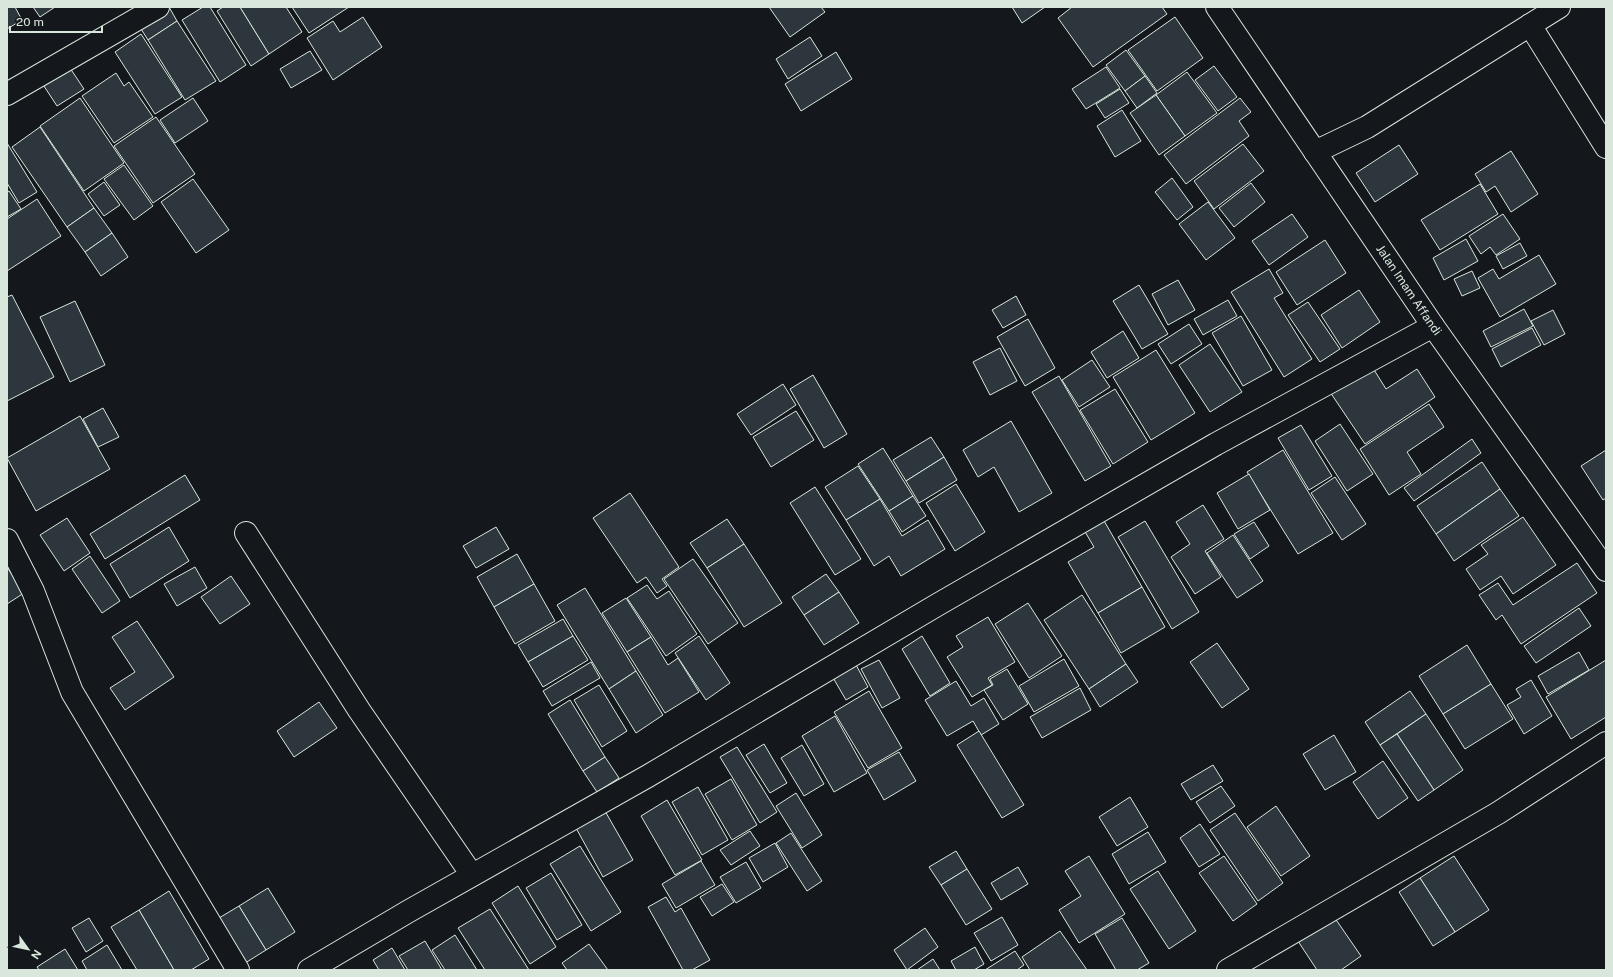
<svg xmlns="http://www.w3.org/2000/svg" width="1613" height="977" font-family="'Public Sans',sans-serif">
	<style>
		.building { fill: #2c363c; stroke: #d8e6dc }
		.lines { fill: none; stroke-linecap: round; stroke-linejoin: round }
		.street-casing { stroke: #d8e6dc; stroke-width: 24 }
		.secondary-casing { stroke: #d8e6dc; stroke-width: 24 }
		.street { stroke: #14181c; stroke-width: 22 }
		.secondary { stroke: #14181c; stroke-width: 22 }
		.labels { text-anchor: middle; dominant-baseline: central; stroke-width: 3; stroke-linejoin: round; paint-order: stroke }
		.street-label { font-size: 12px; fill: #d8e6dc; stroke: #14181c }
	</style>
	<rect width="100%" height="100%" fill="#14181c"/>
	<!-- building -->
	<g class="building">
		<polygon points="7,7 15,7 22,20 7,29"/>
		<polygon points="33,7 55,7 40,17"/>
		<polygon points="169,7 177,21 148,40 136,21"/>
		<polygon points="203,7 210,7 246,65 220,82 182,20"/>
		<polygon points="223,7 240,7 269,54 251,66 217,11"/>
		<polygon points="240,7 286,7 302,32 269,54"/>
		<polygon points="292,7 349,7 309,33"/>
		<polygon points="769,7 821,7 825,12 790,37"/>
		<polygon points="1012,7 1045,7 1022,23"/>
		<polygon points="1072,7 1162,7 1167,14 1093,67 1058,18"/>
		<polygon points="363,17 382,47 333,80 307,38 333,21 340,32"/>
		<polygon points="1175,17 1203,58 1157,91 1128,50"/>
		<polygon points="177,21 216,81 185,100 148,40"/>
		<polygon points="141,34 182,97 155,114 115,52"/>
		<polygon points="810,37 822,56 788,79 776,59"/>
		<polygon points="1126,50 1145,76 1125,91 1106,65"/>
		<polygon points="310,51 322,70 291,88 280,69"/>
		<polygon points="836,52 852,79 801,111 785,84"/>
		<polygon points="66,62 84,89 57,106 40,80"/>
		<polygon points="1214,66 1237,97 1218,111 1195,80"/>
		<polygon points="1106,67 1120,88 1086,109 1072,89"/>
		<polygon points="1187,72 1217,113 1185,136 1156,95"/>
		<polygon points="116,73 124,86 129,82 153,117 114,143 82,96"/>
		<polygon points="1145,76 1157,93 1137,108 1125,91"/>
		<polygon points="1120,89 1129,103 1105,118 1096,104"/>
		<polygon points="1156,95 1185,136 1159,155 1130,113"/>
		<polygon points="80,98 124,163 84,191 40,126"/>
		<polygon points="193,98 208,121 175,143 160,120"/>
		<polygon points="1240,98 1251,112 1239,121 1249,136 1186,184 1164,155"/>
		<polygon points="1122,110 1141,141 1115,157 1097,126"/>
		<polygon points="156,117 195,174 153,203 114,146"/>
		<polygon points="40,127 94,208 67,227 12,147"/>
		<polygon points="7,143 37,192 19,203 7,183"/>
		<polygon points="1243,144 1264,171 1214,209 1194,181"/>
		<polygon points="1399,145 1418,174 1375,202 1356,173"/>
		<polygon points="1511,151 1538,194 1511,212 1495,186 1486,192 1475,174"/>
		<polygon points="124,165 153,206 134,220 104,179"/>
		<polygon points="1172,178 1193,207 1177,220 1155,192"/>
		<polygon points="193,179 229,230 196,253 161,202"/>
		<polygon points="104,182 120,205 104,216 88,194"/>
		<polygon points="1251,183 1265,202 1234,227 1219,208"/>
		<polygon points="1480,184 1498,214 1440,250 1421,220"/>
		<polygon points="9,191 21,209 7,217 7,192"/>
		<polygon points="37,199 61,236 7,271 7,219"/>
		<polygon points="1208,202 1235,238 1206,260 1179,224"/>
		<polygon points="94,208 112,233 85,252 67,227"/>
		<polygon points="1292,214 1308,237 1269,265 1252,241"/>
		<polygon points="1503,214 1520,239 1496,255 1490,247 1481,254 1469,236"/>
		<polygon points="112,233 128,257 101,276 85,252"/>
		<polygon points="1466,239 1478,261 1444,280 1433,258"/>
		<polygon points="1325,240 1346,273 1297,305 1276,272"/>
		<polygon points="1520,243 1527,256 1503,269 1496,256"/>
		<polygon points="1539,255 1556,284 1500,317 1478,278 1493,269 1499,279"/>
		<polygon points="1269,269 1283,293 1274,298 1312,359 1284,377 1231,292"/>
		<polygon points="1472,271 1480,288 1462,296 1454,279"/>
		<polygon points="1178,280 1195,310 1168,325 1152,294"/>
		<polygon points="1139,285 1168,334 1142,349 1113,301"/>
		<polygon points="1359,290 1380,322 1342,348 1321,315"/>
		<polygon points="12,295 54,377 7,401 7,297"/>
		<polygon points="1016,296 1026,315 1003,328 992,310"/>
		<polygon points="1228,300 1237,316 1203,335 1194,319"/>
		<polygon points="75,301 105,365 70,382 40,317"/>
		<polygon points="1308,302 1340,349 1320,362 1288,315"/>
		<polygon points="1524,309 1533,326 1491,347 1483,331"/>
		<polygon points="1553,310 1565,334 1544,345 1531,321"/>
		<polygon points="1241,316 1272,370 1243,386 1212,333"/>
		<polygon points="1028,319 1055,368 1025,386 997,337"/>
		<polygon points="1189,324 1202,344 1171,364 1158,344"/>
		<polygon points="1532,328 1541,345 1501,367 1492,349"/>
		<polygon points="1123,331 1139,358 1107,378 1091,352"/>
		<polygon points="1210,344 1242,392 1210,412 1179,365"/>
		<polygon points="1000,348 1017,381 990,395 973,362"/>
		<polygon points="1156,350 1195,413 1151,440 1113,377"/>
		<polygon points="1092,360 1110,387 1079,407 1062,380"/>
		<polygon points="1371,365 1386,389 1417,369 1435,397 1365,444 1330,392"/>
		<polygon points="813,375 847,434 824,448 790,389"/>
		<polygon points="1059,376 1111,466 1085,481 1032,392"/>
		<polygon points="783,384 796,405 751,435 737,414"/>
		<polygon points="1115,389 1148,442 1113,464 1080,410"/>
		<polygon points="1429,404 1444,427 1407,452 1421,474 1389,495 1360,449"/>
		<polygon points="103,408 119,437 98,447 83,419"/>
		<polygon points="796,411 814,440 771,467 753,437"/>
		<polygon points="80,416 110,469 36,511 7,458"/>
		<polygon points="1011,421 1052,493 1019,512 994,467 978,477 963,450"/>
		<polygon points="1340,424 1373,474 1347,491 1315,441"/>
		<polygon points="1301,425 1332,476 1309,490 1278,438"/>
		<polygon points="931,437 944,457 906,481 893,460"/>
		<polygon points="1472,439 1481,453 1414,501 1404,488"/>
		<polygon points="883,448 913,496 889,511 858,464"/>
		<polygon points="1283,450 1333,533 1298,554 1247,472"/>
		<polygon points="1606,450 1606,498 1603,500 1581,466"/>
		<polygon points="944,457 957,480 919,503 906,481"/>
		<polygon points="1482,462 1500,489 1436,534 1417,506"/>
		<polygon points="858,466 880,499 846,520 825,487"/>
		<polygon points="1249,474 1270,510 1238,529 1217,493"/>
		<polygon points="185,475 200,500 105,559 90,534"/>
		<polygon points="1335,477 1366,524 1342,540 1311,493"/>
		<polygon points="956,484 985,532 955,551 926,503"/>
		<polygon points="815,487 861,559 835,575 790,503"/>
		<polygon points="1500,489 1519,516 1454,561 1436,534"/>
		<polygon points="630,493 679,567 662,579 667,586 657,593 646,577 637,583 593,518"/>
		<polygon points="913,496 926,516 902,532 889,511"/>
		<polygon points="880,499 902,536 928,520 945,549 901,576 889,556 874,566 846,520"/>
		<polygon points="1203,505 1224,539 1205,551 1221,577 1195,594 1171,557 1190,544 1176,522"/>
		<polygon points="1523,517 1556,565 1513,594 1501,576 1480,590 1466,569 1488,554 1481,545"/>
		<polygon points="67,518 90,553 64,571 40,535"/>
		<polygon points="727,519 744,544 707,568 690,543"/>
		<polygon points="1103,519 1142,587 1098,613 1068,562 1094,547 1084,530"/>
		<polygon points="1145,521 1199,612 1172,629 1118,537"/>
		<polygon points="1254,522 1269,546 1250,559 1234,534"/>
		<polygon points="169,527 189,561 130,598 110,564"/>
		<polygon points="496,527 509,549 476,568 463,546"/>
		<polygon points="1233,535 1263,581 1237,598 1207,553"/>
		<polygon points="744,544 782,603 744,627 707,568"/>
		<polygon points="517,554 534,584 494,607 477,577"/>
		<polygon points="90,556 120,601 102,613 72,569"/>
		<polygon points="693,559 738,623 708,644 664,579"/>
		<polygon points="1577,563 1597,593 1521,644 1502,615 1496,620 1479,595 1498,583 1513,605"/>
		<polygon points="7,567 24,593 7,604"/>
		<polygon points="195,567 207,588 177,606 164,584"/>
		<polygon points="826,574 839,592 804,615 792,597"/>
		<polygon points="231,576 250,604 220,624 201,597"/>
		<polygon points="534,584 555,621 515,644 494,607"/>
		<polygon points="647,585 657,599 669,591 697,634 666,656 627,598"/>
		<polygon points="1142,587 1165,627 1121,653 1098,613"/>
		<polygon points="585,588 636,671 609,689 557,605"/>
		<polygon points="839,592 859,623 824,645 804,615"/>
		<polygon points="1082,595 1126,664 1089,689 1044,620"/>
		<polygon points="626,598 651,637 627,652 602,613"/>
		<polygon points="1028,603 1062,656 1029,678 995,624"/>
		<polygon points="1579,608 1591,626 1536,663 1524,646"/>
		<polygon points="988,617 1015,662 988,678 992,685 972,697 947,657 963,647 956,636"/>
		<polygon points="563,619 573,636 528,662 518,645"/>
		<polygon points="137,621 174,677 125,710 110,688 135,672 112,637"/>
		<polygon points="573,636 588,660 543,687 528,662"/>
		<polygon points="699,636 730,683 706,700 675,653"/>
		<polygon points="922,636 950,683 930,696 902,649"/>
		<polygon points="651,637 668,665 678,658 699,692 665,713 627,652"/>
		<polygon points="1217,643 1249,689 1222,708 1190,662"/>
		<polygon points="1467,645 1491,684 1443,714 1419,676"/>
		<polygon points="1579,652 1589,670 1548,694 1538,676"/>
		<polygon points="1064,659 1079,686 1034,712 1019,686"/>
		<polygon points="879,660 900,698 882,708 861,669"/>
		<polygon points="1606,660 1606,717 1571,739 1546,697"/>
		<polygon points="591,662 600,678 552,706 543,691"/>
		<polygon points="855,663 868,687 846,700 832,676"/>
		<polygon points="1126,664 1138,682 1100,707 1089,689"/>
		<polygon points="1007,669 1028,704 1003,720 984,690 993,685 990,679"/>
		<polygon points="636,671 663,715 636,733 609,689"/>
		<polygon points="1531,680 1552,716 1524,734 1507,705 1521,697 1516,689"/>
		<polygon points="956,681 971,706 984,698 999,724 981,735 973,721 947,736 925,700"/>
		<polygon points="1491,684 1513,719 1465,749 1443,714"/>
		<polygon points="599,685 627,731 602,747 574,700"/>
		<polygon points="1080,688 1091,710 1042,738 1030,717"/>
		<polygon points="869,691 902,748 868,768 834,712"/>
		<polygon points="1410,691 1426,714 1380,745 1365,722"/>
		<polygon points="570,700 605,757 583,771 548,714"/>
		<polygon points="319,702 337,728 294,757 277,731"/>
		<polygon points="1426,714 1463,770 1434,790 1397,734"/>
		<polygon points="835,716 867,773 834,792 802,736"/>
		<polygon points="979,731 1024,805 1002,818 957,745"/>
		<polygon points="1397,734 1434,790 1418,801 1380,745"/>
		<polygon points="1334,735 1356,772 1325,790 1303,754"/>
		<polygon points="764,744 787,783 770,793 746,755"/>
		<polygon points="802,745 824,784 804,796 781,758"/>
		<polygon points="737,747 777,812 760,823 720,757"/>
		<polygon points="899,752 916,781 884,800 867,770"/>
		<polygon points="605,757 619,778 597,792 583,771"/>
		<polygon points="1383,761 1408,798 1378,819 1353,782"/>
		<polygon points="1213,765 1223,781 1191,800 1181,784"/>
		<polygon points="731,779 757,825 732,840 705,794"/>
		<polygon points="1221,786 1235,806 1210,823 1196,802"/>
		<polygon points="698,787 728,840 702,855 672,802"/>
		<polygon points="796,793 822,835 802,848 776,806"/>
		<polygon points="1130,797 1148,827 1117,846 1099,817"/>
		<polygon points="667,800 702,860 675,875 641,816"/>
		<polygon points="1276,806 1310,856 1281,876 1247,827"/>
		<polygon points="605,811 633,860 603,877 576,828"/>
		<polygon points="1235,813 1283,883 1258,901 1210,830"/>
		<polygon points="1200,824 1220,854 1199,867 1180,838"/>
		<polygon points="750,831 760,846 731,865 720,850"/>
		<polygon points="1148,832 1166,862 1129,884 1112,854"/>
		<polygon points="791,833 822,881 807,891 776,843"/>
		<polygon points="775,843 788,867 763,882 749,858"/>
		<polygon points="580,846 621,912 591,931 550,864"/>
		<polygon points="956,851 967,869 941,885 929,867"/>
		<polygon points="1089,856 1125,914 1079,943 1059,910 1081,896 1065,871"/>
		<polygon points="1224,856 1257,904 1233,921 1199,873"/>
		<polygon points="1454,856 1489,910 1455,932 1420,878"/>
		<polygon points="701,861 715,885 676,908 662,884"/>
		<polygon points="746,862 761,888 736,903 720,877"/>
		<polygon points="1018,867 1028,884 1001,900 991,883"/>
		<polygon points="967,869 992,909 966,925 941,885"/>
		<polygon points="1158,871 1196,931 1169,949 1130,889"/>
		<polygon points="551,873 582,925 557,940 526,888"/>
		<polygon points="1420,878 1455,932 1433,946 1399,892"/>
		<polygon points="722,884 734,902 712,916 700,897"/>
		<polygon points="518,886 556,947 530,964 492,903"/>
		<polygon points="268,888 295,932 266,950 239,906"/>
		<polygon points="169,891 209,959 191,970 174,970 139,910"/>
		<polygon points="666,897 675,912 681,908 710,960 692,970 683,970 648,907"/>
		<polygon points="239,906 266,950 242,965 214,921"/>
		<polygon points="490,909 529,970 485,970 458,928"/>
		<polygon points="139,910 174,970 137,970 111,927"/>
		<polygon points="1330,911 1361,956 1341,970 1317,970 1294,935"/>
		<polygon points="1002,917 1018,945 991,961 974,933"/>
		<polygon points="89,918 103,941 86,952 72,928"/>
		<polygon points="1122,918 1149,963 1137,970 1116,970 1095,934"/>
		<polygon points="925,928 938,947 907,970 894,950"/>
		<polygon points="1060,931 1087,970 1030,970 1022,957"/>
		<polygon points="455,935 477,970 445,970 432,950"/>
		<polygon points="425,941 442,970 408,970 399,956"/>
		<polygon points="589,944 608,970 567,970 562,963"/>
		<polygon points="107,945 122,970 87,970 82,961"/>
		<polygon points="975,947 984,964 974,970 956,970 951,961"/>
		<polygon points="392,948 405,970 379,970 373,960"/>
		<polygon points="65,949 78,970 39,970 37,967"/>
		<polygon points="1015,951 1024,965 1017,970 985,970"/>
		<polygon points="933,959 940,970 917,970"/>
	</g>
	<g class="lines">
		<defs>
			<g id="street">
				<polyline points="1530,25 1606,147"/>
				<polyline points="7,94 158,7"/>
				<polyline points="1315,152 1367,127 1559,7"/>
				<polyline points="246,533 359,710 472,875"/>
				<polyline points="7,540 33,591 72,692 238,970"/>
				<polyline points="309,970 409,911 648,776 937,605 1216,444 1433,326"/>
				<polyline points="1228,970 1498,813 1606,743"/>
			</g>
			<g id="secondary">
				<path id="s1" d="M 1217,7 L 1433,326 L 1606,570"/>
			</g>
		</defs>
		<!-- street casing -->
		<use href="#street" class="street-casing"/>
		<!-- secondary casing -->
		<use href="#secondary" class="secondary-casing"/>
		<!-- street -->
		<use href="#street" class="street"/>
		<!-- secondary -->
		<use href="#secondary" class="secondary"/>
	</g>
	<g class="labels">
		<!-- street labels -->
		<g class="street-label">
			<text stroke="none"><textPath href="#s1" startOffset="342">Jalan Imam Affandi</textPath></text>
		</g>
	</g>
	<!-- border -->
	<rect width="1613" height="977" fill="none" stroke="#d8e6dc" stroke-width="16"/>
	<!-- north arrow -->
	<g transform="translate(28 949) rotate(123)" stroke="#14181c" stroke-width="3" paint-order="stroke">
	<path d="M0-3L7 15L0 10L-7 15Z" fill="#d8e6dc"/>
	<text y="-6" font-size="11" font-weight="bold" text-anchor="middle" fill="#d8e6dc">N</text>
	</g>
	<!-- scale -->
	<path d="M10 26v6h92v-6" fill="none" stroke="#d8e6dc" stroke-width="2"/>
	<text x="16" y="26" font-size="12" fill="#d8e6dc" stroke="#14181c" stroke-width="3" paint-order="stroke">20 m</text>
</svg>
